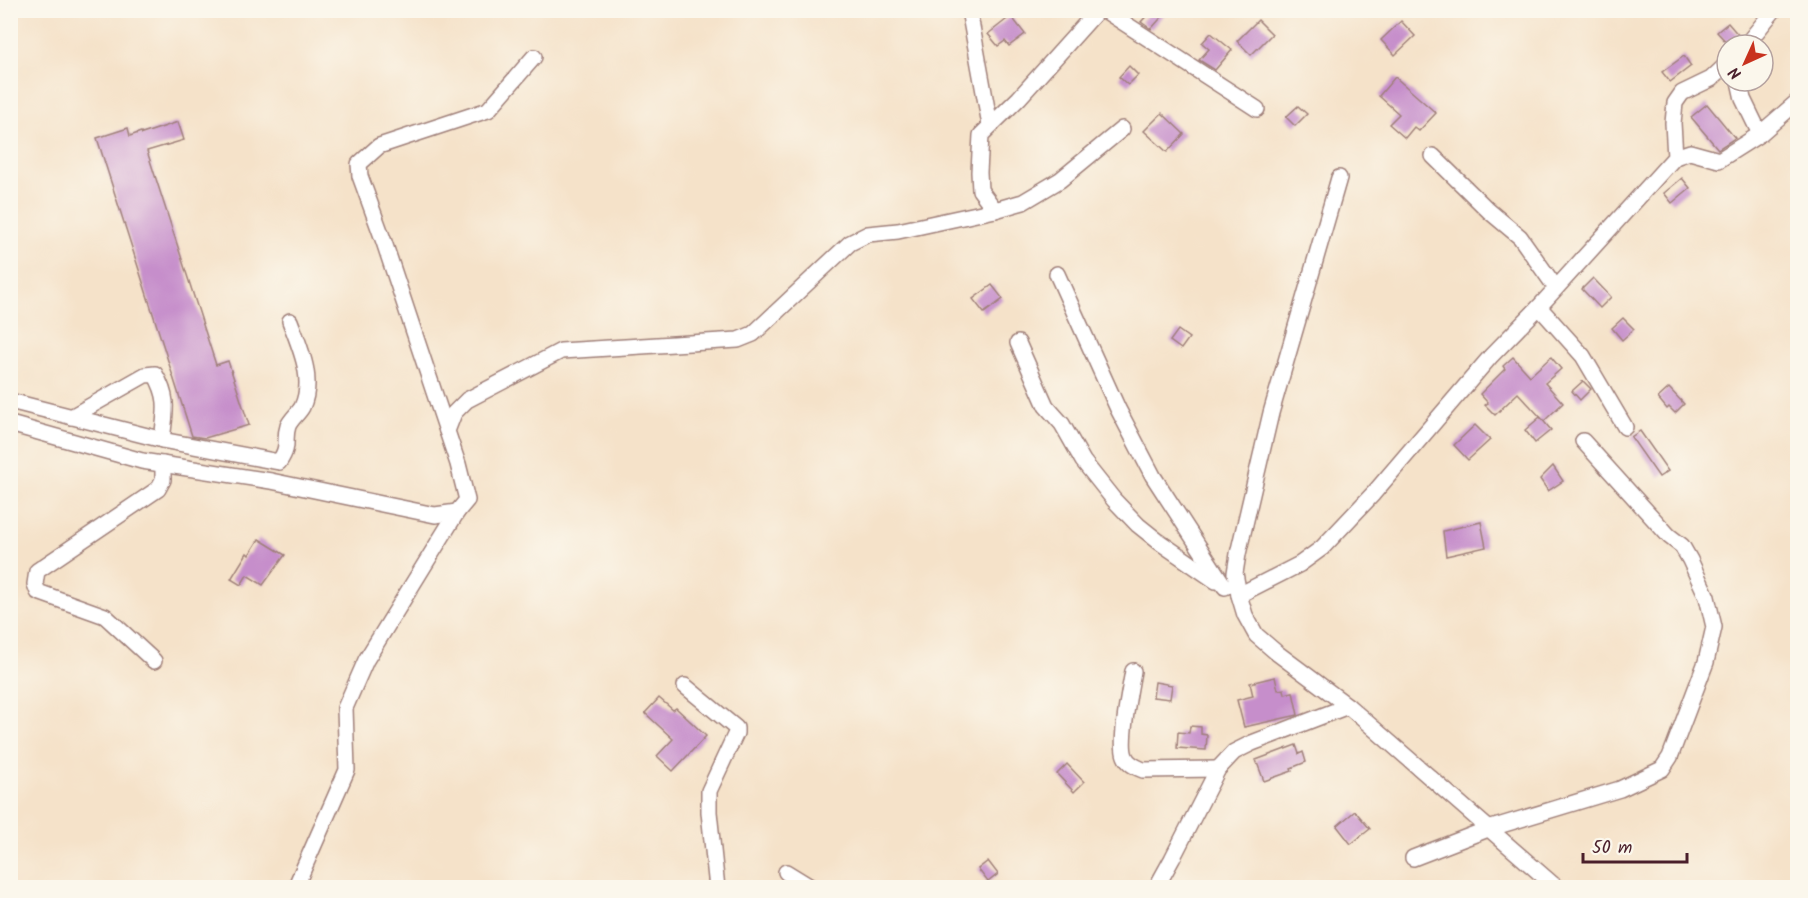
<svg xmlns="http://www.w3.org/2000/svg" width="1808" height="898" font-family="Kalam,sans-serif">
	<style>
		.building { fill: #c68ecb }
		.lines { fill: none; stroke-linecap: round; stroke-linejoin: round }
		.minor-casing { stroke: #a0807a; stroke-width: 18 }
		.minor { stroke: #fff; stroke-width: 15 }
	</style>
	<rect width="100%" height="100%" fill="#fbf7ec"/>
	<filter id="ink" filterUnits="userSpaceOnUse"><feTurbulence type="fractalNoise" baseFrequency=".0167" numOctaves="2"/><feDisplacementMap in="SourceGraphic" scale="12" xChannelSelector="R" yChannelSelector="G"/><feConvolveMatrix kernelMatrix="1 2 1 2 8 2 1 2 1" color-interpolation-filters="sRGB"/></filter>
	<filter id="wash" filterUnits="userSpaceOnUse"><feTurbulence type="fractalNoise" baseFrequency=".008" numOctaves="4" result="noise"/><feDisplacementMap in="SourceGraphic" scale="24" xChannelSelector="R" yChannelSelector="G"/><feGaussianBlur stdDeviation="1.35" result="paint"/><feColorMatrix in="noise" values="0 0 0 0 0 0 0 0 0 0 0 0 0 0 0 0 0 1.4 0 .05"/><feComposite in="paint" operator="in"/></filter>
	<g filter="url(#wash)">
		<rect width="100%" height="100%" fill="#f5e2c9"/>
		<g id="blocks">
			<!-- building -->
			<g class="building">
				<polygon points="1152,10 1168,10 1151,29 1141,22"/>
				<polygon points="1011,16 1025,34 1009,46 1005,41 998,46 988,34"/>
				<polygon points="1258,20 1272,34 1251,55 1237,41"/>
				<polygon points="1401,21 1415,36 1395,55 1381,40"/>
				<polygon points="1728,23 1740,37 1733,45 1729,45 1717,32"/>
				<polygon points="1211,33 1232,50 1215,70 1199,60 1209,49 1202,43"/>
				<polygon points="1684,56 1691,66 1670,82 1662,72"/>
				<polygon points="1129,66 1138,75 1128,85 1119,77"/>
				<polygon points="1395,77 1436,113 1419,131 1414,127 1405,138 1389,124 1399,114 1379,96"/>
				<polygon points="1707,104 1735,138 1718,149 1691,117"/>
				<polygon points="1298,106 1307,114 1295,126 1286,117"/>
				<polygon points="1162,113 1184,134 1167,152 1144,131"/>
				<polygon points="178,122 184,140 147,151 216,365 228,361 249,425 205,438 192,436 97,138 128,128 130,136 141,132 142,134"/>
				<polygon points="1682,178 1690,188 1672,203 1664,193"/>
				<polygon points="1593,278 1611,297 1600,308 1582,289"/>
				<polygon points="992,285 1003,299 984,313 973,299"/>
				<polygon points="1623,318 1634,329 1622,340 1612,328"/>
				<polygon points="1178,330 1189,338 1181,349 1170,341"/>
				<polygon points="1513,357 1530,376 1551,357 1561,369 1545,383 1563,403 1544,421 1518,393 1495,415 1485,405 1488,403 1480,394 1505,369 1503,366"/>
				<polygon points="1583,381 1591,389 1580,400 1572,391"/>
				<polygon points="1669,388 1684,404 1675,413 1669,407 1667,409 1658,398"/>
				<polygon points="1540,417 1551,430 1535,443 1525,430"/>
				<polygon points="1475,425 1490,440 1468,460 1454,445"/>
				<polygon points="1640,431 1668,471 1659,477 1631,437"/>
				<polygon points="1553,466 1563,481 1548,491 1540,479"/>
				<polygon points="1481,522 1486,547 1446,556 1443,531"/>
				<polygon points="259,539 285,555 263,585 247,575 241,585 231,579 247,553 249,555"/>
				<polygon points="1275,677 1278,690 1284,689 1285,694 1293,692 1298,715 1244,727 1237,700 1253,696 1250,683"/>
				<polygon points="1155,682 1172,685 1170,699 1153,697"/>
				<polygon points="659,698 673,710 676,708 706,736 673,771 657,756 673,739 645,713"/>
				<polygon points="1190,726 1201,727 1201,734 1207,735 1206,750 1177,748 1178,732 1189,733"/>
				<polygon points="1296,745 1299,754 1303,752 1306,762 1291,768 1292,771 1264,781 1256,760"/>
				<polygon points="1067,764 1084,782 1074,792 1057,774"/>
				<polygon points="1355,811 1370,829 1351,844 1337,826"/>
				<polygon points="988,861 998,874 988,882 978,869"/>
			</g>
		</g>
	</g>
	<g filter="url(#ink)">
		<use href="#blocks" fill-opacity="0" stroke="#a0807a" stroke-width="1.5"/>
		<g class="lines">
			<defs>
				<g id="minor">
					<polyline points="969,10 990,125"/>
					<polyline points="1104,10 1257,109"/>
					<polyline points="1746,45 1774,10"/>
					<polyline points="1739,81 1743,99 1760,134"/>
					<polyline points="1433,156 1489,211 1520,237 1556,288"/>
					<polyline points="1675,157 1690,152 1719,160 1760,134 1798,101"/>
					<polyline points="995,210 1023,202 1060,180 1122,129"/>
					<polyline points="1057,274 1118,409 1153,476 1225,587"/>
					<polyline points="1539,307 1583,356 1625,427"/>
					<polyline points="1018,343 1046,406 1062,424 1083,461 1114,500 1138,525 1158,541 1216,581"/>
					<path d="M 10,401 L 167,441 L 279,462 C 291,444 283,441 288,426 C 291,419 298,414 302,407 C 315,379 300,348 290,321"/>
					<path d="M 71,417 L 145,375 L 155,374 C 170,400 165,412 162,440"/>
					<polyline points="10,424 142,461 271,481 435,515 457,512 467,500 458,464 447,431 454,413 467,400 561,351 738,340 753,334 850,243 868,234 898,231 995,210 980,190 979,172 981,135 1019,98 1098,10"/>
					<polyline points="447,431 384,242 360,176 359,164 379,146 488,110 534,57"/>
					<polyline points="1239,595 1235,573 1238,554 1271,413 1339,178"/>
					<polyline points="154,661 105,616 38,592 35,584 37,571 158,489 163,480 163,464"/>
					<path d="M 1133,671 C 1130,689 1119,741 1125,756 C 1128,764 1136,767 1143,770 L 1218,769"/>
					<polyline points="685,686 736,728 736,733 709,791 709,812 717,888"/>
					<polyline points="1413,858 1488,829 1620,789 1662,769 1670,757 1706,662 1714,627 1707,597 1690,560 1682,546 1669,536 1583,441"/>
					<polyline points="786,872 812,888"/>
					<polyline points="295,888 347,770 345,708 366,660 457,512"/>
					<polyline points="1156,888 1172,859 1218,769 1234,752 1252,743 1348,706"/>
					<polyline points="1557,888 1348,706 1277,653 1256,635 1245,615 1239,595 1300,564 1322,548 1373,494 1491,356 1539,307 1675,157 1673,123 1675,103 1682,93 1711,79 1727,64"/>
				</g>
			</defs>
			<!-- minor casing -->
			<use href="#minor" class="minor-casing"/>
			<!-- minor -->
			<use href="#minor" class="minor"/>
		</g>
	</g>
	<!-- margin -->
	<rect width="1808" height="898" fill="none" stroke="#fbf7ec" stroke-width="36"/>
	<!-- north arrow -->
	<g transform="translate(1745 63) rotate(225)"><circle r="28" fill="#fbf7ec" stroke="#b4a19f" stroke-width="1.5"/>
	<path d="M0-4.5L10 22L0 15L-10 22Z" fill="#c8321e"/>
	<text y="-9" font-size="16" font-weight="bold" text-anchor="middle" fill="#4a1f2b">N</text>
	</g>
	<!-- scale -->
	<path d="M1583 853v9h104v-9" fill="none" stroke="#4a1f2b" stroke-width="3"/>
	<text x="1592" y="853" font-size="18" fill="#4a1f2b" stroke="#fbf7ec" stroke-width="4.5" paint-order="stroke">50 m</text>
</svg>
